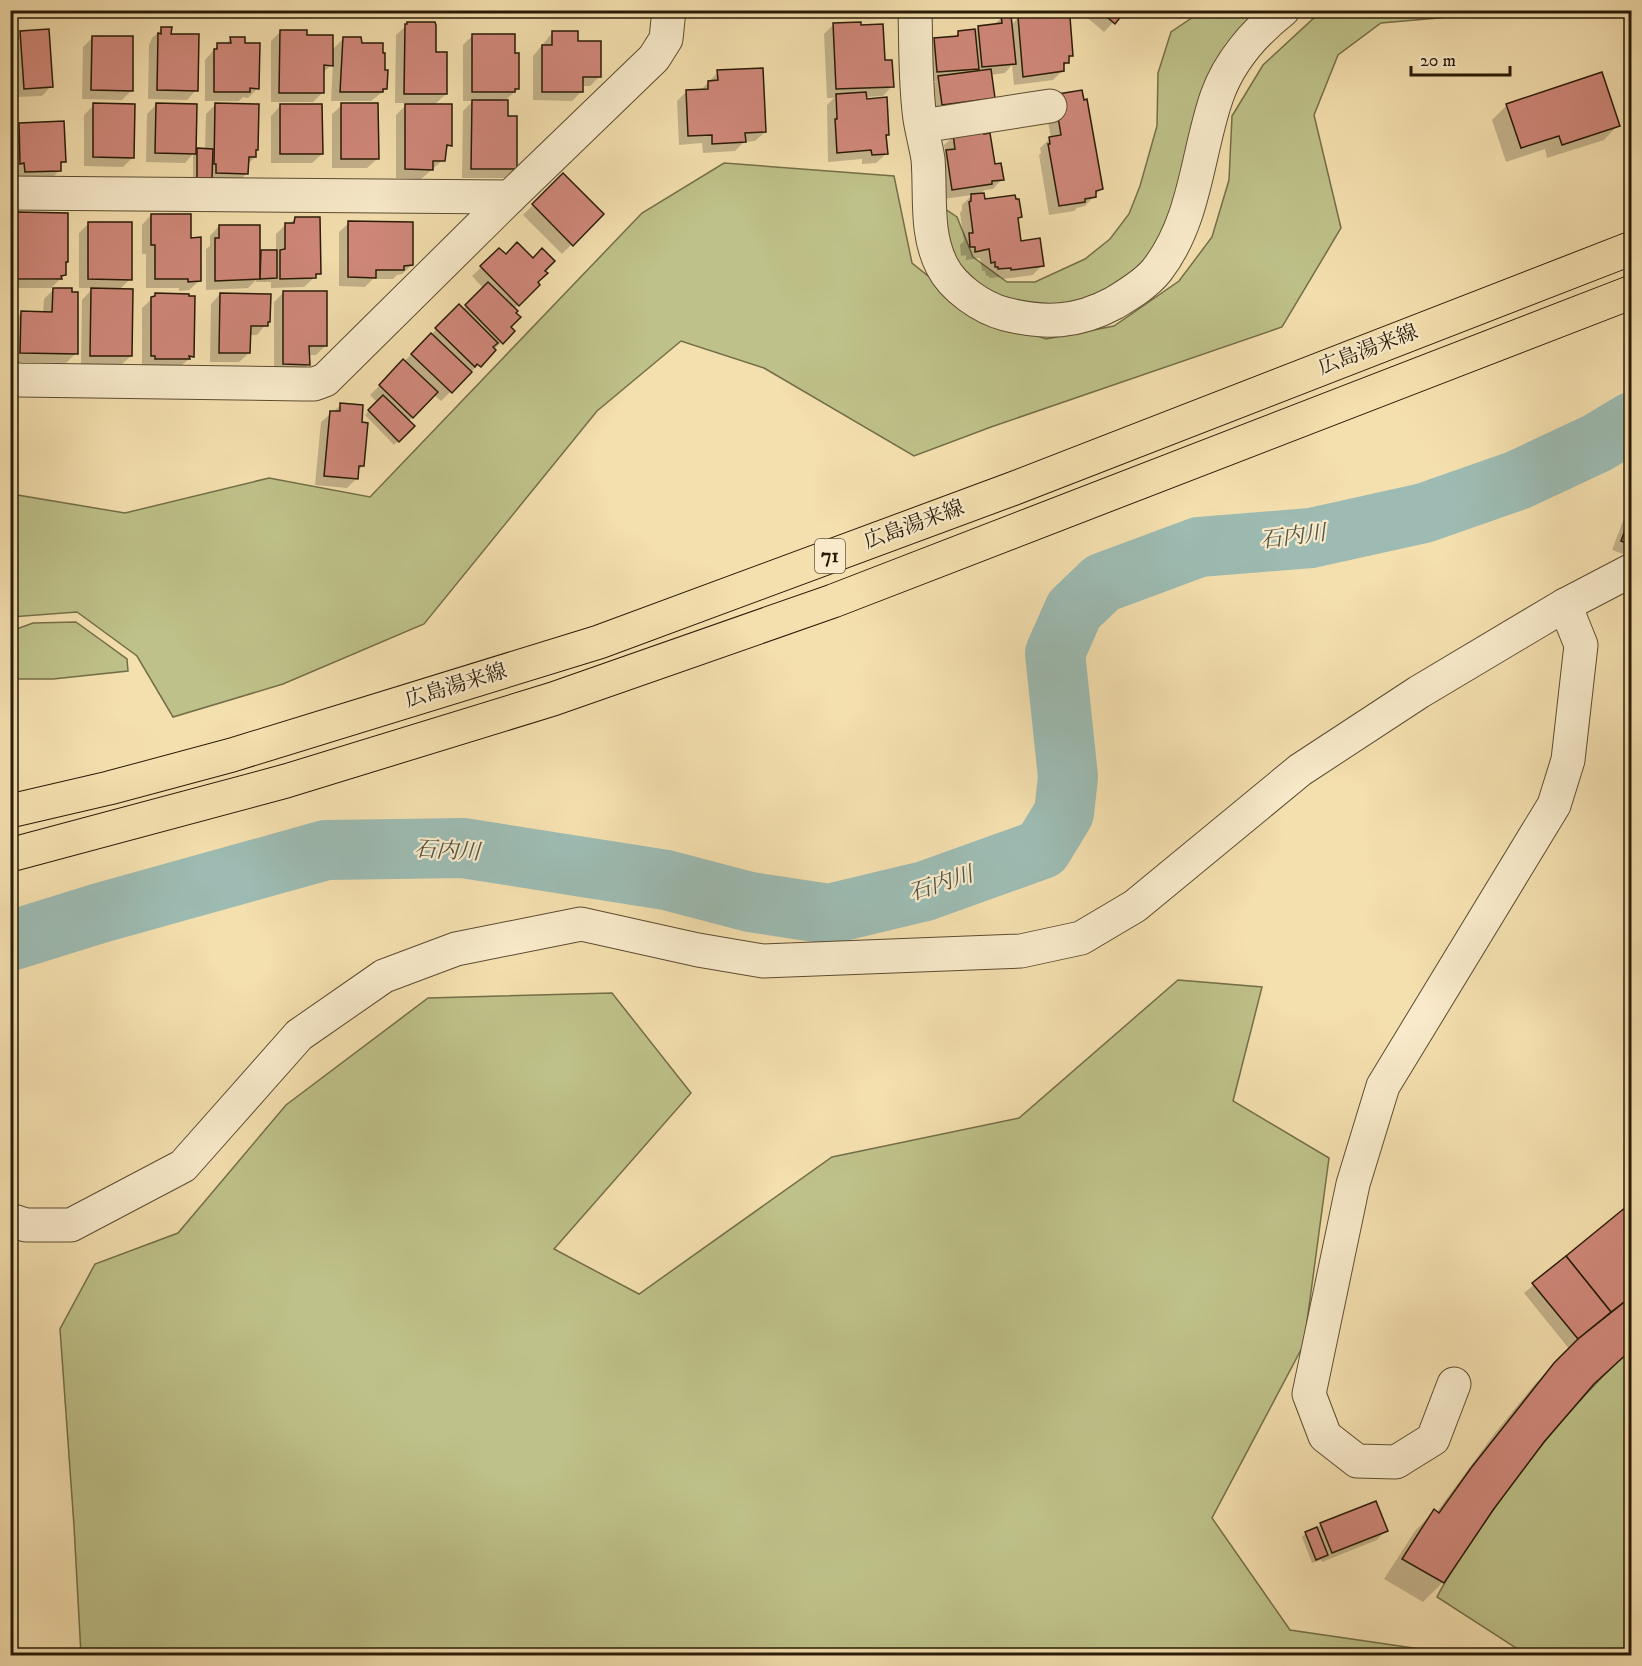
<svg xmlns="http://www.w3.org/2000/svg" width="1642" height="1666" font-family="'IM FELL DW Pica','Noto Serif JP',serif">
	<style>
		.green { fill: #bec189; stroke: #746e48; stroke-width: 1.5 }
		.shadow { fill: #0003 }
		.lines { fill: none; stroke-linecap: round; stroke-linejoin: round }
		.river { stroke: #9dbbb2; stroke-width: 60 }
		.building { fill: #d0887a; stroke: #291b07; stroke-width: 1.5 }
		.minor-casing { stroke: #5c4c31; stroke-width: 35 }
		.major-casing { stroke: #291b07; stroke-width: 35 }
		.minor { stroke: #f8eaca; stroke-width: 33 }
		.major { stroke: #f4dfae; stroke-width: 33 }
		.labels { text-anchor: middle; dominant-baseline: central; stroke-width: 4.5; stroke-linejoin: round; paint-order: stroke }
		.shield { fill: #f8eaca; stroke: #675942; stroke-width: 1.5 }
		.shield-label { font-size: 20px; font-weight: bold; fill: #291b07 }
		.street-label { font-size: 21px; fill: #291b07; stroke: #f8eaca }
		.water-label { font-size: 22px; font-style: italic; fill: #525343; stroke: #f8eaca }
	</style>
	<rect width="100%" height="100%" fill="#f4dfae"/>
	<filter id="stains"><feTurbulence type="fractalNoise" baseFrequency=".00333" numOctaves="4"/><feColorMatrix values="0 0 0 0 .2 0 0 0 0 .09 0 0 0 0 .02 0 0 0 .5 -.17"/></filter>
	<radialGradient id="worn" r=".72"><stop offset=".6" stop-color="#630" stop-opacity="0"/><stop offset="1" stop-color="#630" stop-opacity=".3"/></radialGradient>
	<!-- green -->
	<g class="green">
		<polygon points="1332,10 1519,11 1381,23 1338,55 1314,115 1341,228 1282,327 991,427 914,456 764,368 681,341 597,411 424,624 283,684 173,717 137,656 77,612 11,617 11,494 125,513 269,478 370,497 642,213 724,163 894,176 912,263 977,315 1046,339 1114,326 1179,281 1212,237 1229,180 1232,116 1263,65 1315,17"/>
		<polygon points="1202,11 1256,11 1232,39 1189,184 1148,265 1085,306 1020,304 982,287 954,259 947,242 945,209 957,217 973,257 1007,282 1035,282 1085,259 1110,239 1129,214 1140,186 1157,126 1158,73 1171,32"/>
		<polygon points="76,622 127,659 128,671 53,679 11,679 11,631 33,623"/>
		<polygon points="1178,980 1262,987 1233,1101 1329,1158 1304,1344 1212,1518 1290,1630 1427,1650 1436,1655 81,1655 74,1526 60,1329 95,1264 178,1233 286,1105 428,998 612,993 691,1093 554,1249 639,1294 832,1157 1019,1118"/>
		<path d="M 1631,1349 L 1631,1655 L 1527,1655 L 1437,1597 C 1448,1575 1462,1555 1476,1535 C 1521,1467 1572,1404 1631,1349 Z"/>
	</g>
	<!-- shadow -->
	<g class="shadow">
		<polygon points="1078,10 1125,10 1104,32"/>
		<polygon points="1002,17 1010,26 1018,18 1072,55 1063,67 1063,70 1053,80 1014,85 1012,65 1005,73 990,75 993,97 984,107 933,114 929,87 936,81 928,81 925,49 935,40 953,38 959,32 975,31 978,27 993,26"/>
		<polygon points="408,24 434,54 446,94 434,105 450,145 445,150 443,160 421,179 396,178 396,115 408,103 395,103 396,35"/>
		<polygon points="833,25 884,62 892,86 883,96 865,97 888,135 885,138 886,154 876,163 862,164 862,159 828,162 827,105 834,98 827,98 824,34"/>
		<polygon points="162,29 170,36 196,90 187,100 148,99 149,45 152,38"/>
		<polygon points="281,31 305,37 331,51 343,39 360,44 386,89 371,101 331,101 333,63 323,73 323,92 313,102 271,102 271,41"/>
		<polygon points="21,32 51,86 42,96 15,97 11,42"/>
		<polygon points="553,32 577,42 599,77 590,86 582,86 582,91 572,101 533,100 533,56"/>
		<polygon points="473,35 518,89 503,102 515,168 506,178 462,178 463,111 473,101 463,101 463,45"/>
		<polygon points="92,38 131,91 122,100 82,99 83,47"/>
		<polygon points="231,38 244,45 258,88 248,98 243,97 239,101 205,101 205,60 218,45 225,45"/>
		<polygon points="718,72 765,132 755,141 744,142 735,151 703,153 702,143 679,145 677,101 686,92 700,91"/>
		<polygon points="1083,102 1101,189 1085,206 1077,208 1074,211 1049,215 1039,155 1041,153 1040,148 1051,138 1047,116"/>
		<polygon points="157,104 195,153 198,150 205,150 206,114 215,105 255,151 255,157 247,165 247,173 237,183 193,181 193,154 185,163 146,162 147,114"/>
		<polygon points="94,105 133,157 123,167 84,166 84,115"/>
		<polygon points="342,105 377,159 367,168 332,168 332,114"/>
		<polygon points="1507,105 1618,125 1604,140 1547,158 1545,149 1506,162 1492,120"/>
		<polygon points="280,106 322,154 312,163 271,163 271,116"/>
		<polygon points="19,124 64,161 59,166 60,170 50,180 16,181 15,172 11,173 10,133"/>
		<polygon points="954,136 993,165 1002,179 993,189 985,190 982,192 983,201 1020,217 1017,220 1020,243 1042,265 1033,275 1002,279 1002,277 989,278 989,276 986,276 985,271 982,271 980,258 966,260 966,255 961,256 960,245 964,241 960,213 962,210 962,205 972,195 943,199 937,161 945,153 944,145"/>
		<polygon points="563,175 602,214 562,254 523,215"/>
		<polygon points="18,214 66,262 64,264 64,275 51,288 10,288 10,280 57,280 57,277 10,277 10,222"/>
		<polygon points="151,215 199,281 189,290 179,291 179,288 146,288 146,254 142,254 142,225"/>
		<polygon points="295,219 319,273 304,287 271,288 271,282 256,282 256,280 248,288 206,290 206,249 210,246 210,236 219,226 258,255 261,252 276,252 276,234 286,224 289,224"/>
		<polygon points="89,223 130,279 119,290 131,356 121,365 81,365 82,300 93,288 79,288 79,233"/>
		<polygon points="349,223 412,265 402,274 397,275 393,279 373,279 365,287 339,286 339,232"/>
		<polygon points="499,250 506,256 543,271 536,282 538,285 514,309 509,327 513,331 441,401 434,395 408,422 413,426 394,445 365,415 377,402 370,395 459,307 462,310 484,289 472,276"/>
		<polygon points="54,289 76,353 66,363 11,362 12,322 21,313 43,313 44,299"/>
		<polygon points="284,292 325,346 316,355 308,355 308,364 298,374 274,373 274,302"/>
		<polygon points="220,294 266,324 257,335 249,335 249,353 239,362 210,362 211,304"/>
		<polygon points="156,295 193,356 178,368 146,368 146,365 142,365 142,308"/>
		<polygon points="341,405 363,466 357,471 357,478 347,488 315,485 321,422"/>
		<polygon points="1632,497 1632,557 1612,550"/>
		<polygon points="1632,1204 1632,1349 1586,1390 1542,1441 1491,1509 1443,1582 1423,1602 1384,1579 1415,1531 1434,1511 1436,1513 1495,1433 1535,1384 1570,1350 1524,1293"/>
		<polygon points="1375,1503 1386,1530 1377,1540 1322,1562 1321,1560 1312,1563 1302,1537 1306,1533 1316,1529 1320,1525"/>
	</g>
	<g class="lines">
		<!-- river -->
		<polyline class="river" points="10,941 100,913 326,850 463,848 666,880 750,902 829,914 925,891 1042,849 1064,813 1068,777 1055,653 1074,610 1102,583 1199,547 1311,538 1424,513 1518,480 1597,443 1632,422"/>
	</g>
	<!-- building -->
	<g class="building">
		<polygon points="1099,10 1126,10 1115,24"/>
		<polygon points="1065,13 1065,17 1070,17 1073,56 1069,56 1069,63 1064,63 1064,71 1023,77 1018,17"/>
		<polygon points="1001,15 1011,15 1016,64 982,67 978,26 1002,23"/>
		<polygon points="407,22 435,22 436,25 436,52 447,52 447,94 404,94 405,24 407,24"/>
		<polygon points="861,22 861,25 883,24 885,60 892,60 894,87 836,89 833,23"/>
		<polygon points="161,27 172,27 171,34 199,34 198,91 157,90 158,33 161,34"/>
		<polygon points="49,29 53,87 24,89 20,31"/>
		<polygon points="975,29 979,69 937,72 934,38 958,36 958,31"/>
		<polygon points="280,30 307,30 307,35 333,35 333,66 324,65 324,93 279,93"/>
		<polygon points="552,31 578,31 578,41 601,41 601,77 583,77 583,92 542,92 542,45 552,45"/>
		<polygon points="472,34 515,34 515,53 519,53 519,89 515,89 515,92 472,92"/>
		<polygon points="92,36 133,36 133,91 91,90"/>
		<polygon points="230,37 245,37 245,43 260,43 259,89 250,88 250,92 214,92 214,49 217,49 217,43 231,43"/>
		<polygon points="343,37 361,37 362,43 383,43 383,53 385,53 385,70 388,70 387,89 383,89 383,92 340,92"/>
		<polygon points="763,68 766,132 745,133 746,142 712,144 712,135 688,136 686,90 708,89 708,81 718,80 717,70"/>
		<polygon points="991,69 995,98 942,105 938,76"/>
		<polygon points="1602,72 1620,126 1562,145 1559,136 1521,148 1506,104"/>
		<polygon points="1082,90 1084,100 1087,99 1103,189 1096,191 1096,197 1085,199 1085,202 1059,206 1048,144 1050,144 1049,137 1061,135 1056,105 1058,94"/>
		<polygon points="866,92 867,99 887,97 889,135 886,135 888,154 872,155 871,150 837,153 835,119 837,119 836,94"/>
		<polygon points="472,100 508,100 508,116 517,116 517,169 471,169"/>
		<polygon points="93,103 135,104 134,158 93,157"/>
		<polygon points="156,103 197,104 196,154 155,153"/>
		<polygon points="215,103 259,104 258,150 256,150 256,157 249,157 248,174 216,173 216,164 214,164"/>
		<polygon points="341,103 378,103 379,159 341,159"/>
		<polygon points="280,104 322,104 323,154 280,154"/>
		<polygon points="405,104 452,104 452,146 447,145 445,161 433,161 433,170 405,169"/>
		<polygon points="64,121 66,162 61,162 61,171 25,172 24,163 20,164 19,123"/>
		<polygon points="984,129 984,134 990,133 995,164 1001,163 1004,180 992,181 992,184 952,190 946,150 955,149 953,134"/>
		<polygon points="197,148 213,149 212,178 197,178"/>
		<polygon points="563,173 604,214 573,246 532,204"/>
		<polygon points="984,193 985,199 1015,195 1016,199 1019,199 1022,217 1018,218 1021,241 1040,238 1044,266 1011,270 1011,268 998,269 998,267 995,267 995,262 991,263 989,249 975,252 975,247 970,247 969,233 973,233 969,202 971,201 971,194"/>
		<polygon points="17,212 68,213 68,262 66,262 66,275 61,276 62,279 17,279"/>
		<polygon points="151,214 191,214 191,238 201,237 201,281 188,282 188,279 155,279 155,245 151,245"/>
		<polygon points="295,217 320,217 321,274 316,274 316,278 280,279 280,250 285,249 285,223 294,223"/>
		<polygon points="348,221 413,222 413,265 404,266 404,270 376,270 376,278 348,277"/>
		<polygon points="88,222 132,222 132,280 88,279"/>
		<polygon points="219,225 260,225 260,279 215,281 215,238 219,238"/>
		<polygon points="517,242 533,258 542,248 555,261 545,271 548,273 538,282 540,285 519,306 480,266 499,248 506,254"/>
		<polygon points="261,250 277,250 277,278 260,279"/>
		<polygon points="488,282 518,311 516,313 521,317 511,327 515,331 503,344 465,305"/>
		<polygon points="53,288 72,288 72,292 78,292 78,354 20,353 21,311 52,312"/>
		<polygon points="91,288 133,289 132,356 90,356"/>
		<polygon points="283,291 327,291 327,346 309,346 310,365 283,364"/>
		<polygon points="155,293 189,294 189,296 195,296 194,357 189,356 190,359 155,359 155,356 151,356 151,297 155,296"/>
		<polygon points="220,293 271,294 270,322 268,322 268,326 251,326 250,353 219,353"/>
		<polygon points="459,304 498,343 493,347 496,350 481,367 477,364 475,367 435,328"/>
		<polygon points="431,333 472,372 452,393 411,354"/>
		<polygon points="403,359 438,392 413,418 379,385"/>
		<polygon points="383,395 415,426 399,442 368,410"/>
		<polygon points="340,403 363,405 362,422 368,423 364,466 359,466 358,479 324,476 330,411 340,411"/>
		<polygon points="1632,511 1632,545 1621,541"/>
		<polygon points="1632,1202 1632,1296 1611,1312 1566,1256"/>
		<polygon points="1566,1256 1611,1312 1578,1339 1532,1283"/>
		<polygon points="1632,1296 1632,1349 1594,1384 1544,1442 1493,1510 1444,1583 1402,1559 1434,1509 1439,1513 1471,1468 1554,1363 1578,1339"/>
		<polygon points="1376,1501 1388,1531 1332,1553 1320,1523"/>
		<polygon points="1317,1527 1328,1555 1316,1560 1305,1532"/>
	</g>
	<g class="lines">
		<defs>
			<g id="minor">
				<path d="M 915,10 C 916,46 915,84 920,119 C 922,132 926,146 928,159 C 931,195 925,233 942,266 C 953,288 982,308 1005,314 C 1045,324 1077,323 1114,303 C 1129,294 1147,283 1157,270 C 1196,220 1197,153 1217,96 C 1229,62 1255,32 1283,10"/>
				<polyline points="922,126 1050,106"/>
				<polyline points="10,193 510,197"/>
				<polyline points="10,379 19,380 303,384 314,384 325,380 510,197 654,58 666,39 669,10"/>
				<polyline points="10,1220 26,1225 71,1225 183,1166 299,1035 384,976 456,949 581,924 698,950 763,961 1021,951 1081,938 1135,906 1300,770 1419,692 1565,605 1632,570"/>
				<polyline points="1454,1384 1433,1439 1396,1462 1357,1461 1325,1436 1309,1394 1353,1184 1383,1086 1554,805 1568,760 1581,645 1565,605"/>
			</g>
			<g id="major">
				<polyline points="10,811 109,788 232,755 599,642 1012,489 1632,248"/>
				<polyline points="10,855 286,781 553,699 833,601 1632,292"/>
			</g>
		</defs>
		<!-- minor casing -->
		<use href="#minor" class="minor-casing"/>
		<!-- major casing -->
		<use href="#major" class="major-casing"/>
		<!-- minor -->
		<use href="#minor" class="minor"/>
		<!-- major -->
		<use href="#major" class="major"/>
	</g>
	<g class="labels">
		<!-- shield labels -->
		<rect class="shield" x="815" y="539" width="30" height="34" rx="4.5"/>
		<g class="shield-label">
			<text x="830" y="556">71</text>
		</g>
		<!-- street labels -->
		<g class="street-label">
			<text transform="translate(1368 350) rotate(-21)">広島湯来線</text>
			<text transform="translate(914 525) rotate(-20)">広島湯来線</text>
			<text transform="translate(456 686) rotate(-17)">広島湯来線</text>
		</g>
		<!-- water labels -->
		<g class="water-label">
			<text transform="translate(1293 537) rotate(-7)">石内川</text>
			<text transform="translate(447 851) rotate(3)">石内川</text>
			<text transform="translate(941 884) rotate(-18)">石内川</text>
		</g>
	</g>
	<!-- margin -->
	<rect width="1642" height="1666" fill="none" stroke="#f4dfae" stroke-width="36"/>
	<rect x="12" y="12" width="1618" height="1642" fill="none" stroke="#291b07" stroke-width="3"/>
	<rect x="18" y="18" width="1606" height="1630" fill="none" stroke="#291b07" stroke-width="1.5"/>
	<!-- scale -->
	<path d="M1411 66v9h99v-9" fill="none" stroke="#291b07" stroke-width="3"/>
	<text x="1420" y="66" font-size="18" fill="#291b07" stroke="#f8eaca" stroke-width="4.5" paint-order="stroke">20 m</text>
	<rect width="100%" height="100%" filter="url(#stains)"/>
	<rect width="100%" height="100%" fill="url(#worn)"/>
</svg>
